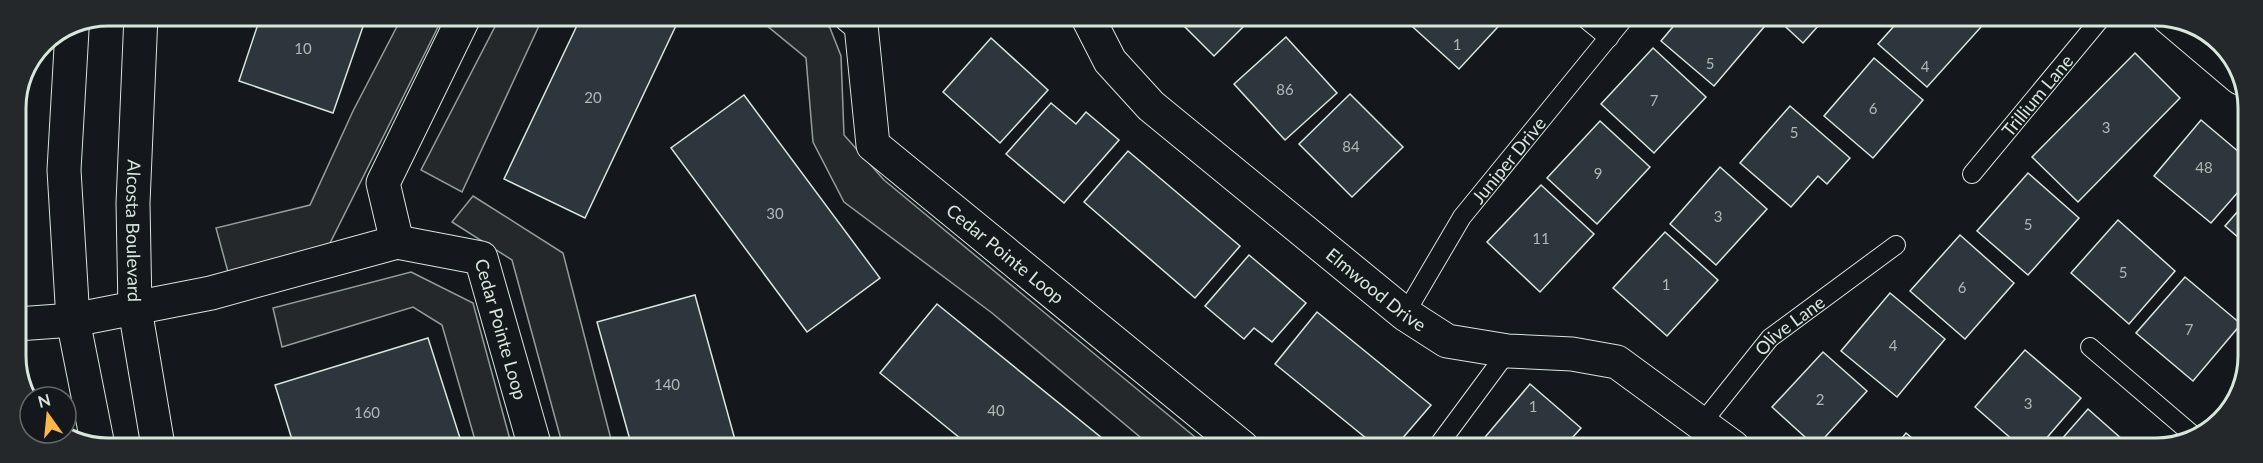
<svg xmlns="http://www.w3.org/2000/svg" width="2263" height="463" font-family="Lato,sans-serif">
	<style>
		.parking { fill: #24282b; stroke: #939e99; stroke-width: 1.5 }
		.building { fill: #2c363c; stroke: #d8e6dc; stroke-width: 1.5 }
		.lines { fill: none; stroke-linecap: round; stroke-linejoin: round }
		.lane-casing { stroke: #d8e6dc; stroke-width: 20 }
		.street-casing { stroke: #d8e6dc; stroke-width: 35 }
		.secondary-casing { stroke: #d8e6dc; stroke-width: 35 }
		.lane { stroke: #14181c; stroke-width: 18 }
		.street { stroke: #14181c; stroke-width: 33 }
		.secondary { stroke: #14181c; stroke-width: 33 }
		.labels { text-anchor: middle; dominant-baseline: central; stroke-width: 4.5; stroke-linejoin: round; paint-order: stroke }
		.number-label { font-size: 15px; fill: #adbab4 }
		.street-label { font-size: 18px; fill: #d8e6dc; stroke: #14181c }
		.rim { fill: none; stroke: #d8e6dc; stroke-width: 3 }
	</style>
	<rect width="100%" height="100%" fill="#14181c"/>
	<!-- parking -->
	<g class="parking">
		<polygon points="403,15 444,15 329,245 228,272 216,228 310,205 353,111"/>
		<polygon points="501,15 544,15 462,192 421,170"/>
		<polygon points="755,16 815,16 830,28 841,56 844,135 884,180 1207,447 1152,447 992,313 844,202 813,142 806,58"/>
		<polygon points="473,196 563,253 613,447 563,447 512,260 452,222"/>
		<polygon points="411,272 473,303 512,447 477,447 442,325 413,307 282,347 273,308"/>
	</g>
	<!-- building -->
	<g class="building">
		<polygon points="261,15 367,15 333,113 239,81"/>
		<polygon points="582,15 681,15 585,218 504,179"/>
		<polygon points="1174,16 1254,16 1214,56"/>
		<polygon points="1406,16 1508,16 1459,69 1404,19"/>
		<polygon points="1682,16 1751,16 1764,27 1714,86 1661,41"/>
		<polygon points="1774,16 1827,16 1803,43"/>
		<polygon points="1903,16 1990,17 1927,87 1878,44"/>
		<polygon points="1286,37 1337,93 1285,140 1234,84"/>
		<polygon points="991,38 1048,90 1000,143 943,92"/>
		<polygon points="1653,48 1706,97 1654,153 1601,104"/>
		<polygon points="2135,53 2180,98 2078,202 2032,157"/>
		<polygon points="1874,58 1923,100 1873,158 1824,116"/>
		<polygon points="1350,94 1403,147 1352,197 1299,144"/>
		<polygon points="744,95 880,278 807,332 671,148"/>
		<polygon points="1051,103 1076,124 1086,112 1119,140 1064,203 1006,154"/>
		<polygon points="1790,106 1850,158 1827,184 1818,176 1791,207 1740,163"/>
		<polygon points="2201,120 2246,158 2246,183 2211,223 2154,176"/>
		<polygon points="1600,121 1650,167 1597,224 1547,178"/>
		<polygon points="1128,151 1240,246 1195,298 1084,202"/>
		<polygon points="1720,167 1767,209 1716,265 1670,224"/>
		<polygon points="2028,173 2079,218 2028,275 1977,231"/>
		<polygon points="1541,185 1594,234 1540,292 1487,242"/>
		<polygon points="2246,202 2246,244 2225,226"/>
		<polygon points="2118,220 2175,271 2129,324 2071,273"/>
		<polygon points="1665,232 1718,280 1667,336 1613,288"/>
		<polygon points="1960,235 2014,283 1965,339 1910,291"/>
		<polygon points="1249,255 1306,303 1272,342 1254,328 1244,339 1205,306"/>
		<polygon points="2185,277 2241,324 2193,381 2136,333"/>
		<polygon points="1890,293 1945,339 1897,397 1841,351"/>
		<polygon points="695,295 737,447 632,447 597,322"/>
		<polygon points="937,304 1113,447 971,447 880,373"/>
		<polygon points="1317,312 1431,405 1395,447 1377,447 1275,364"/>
		<polygon points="428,338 460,438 432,447 294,446 275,385"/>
		<polygon points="2025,350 2081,398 2038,448 2022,448 1975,407"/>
		<polygon points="1823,352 1867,391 1816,447 1772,407"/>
		<polygon points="1530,384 1581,428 1564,447 1486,447 1480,443"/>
		<polygon points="2088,409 2132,448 2054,448"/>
		<polygon points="1906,433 1924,448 1894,448"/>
	</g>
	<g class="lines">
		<defs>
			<g id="lane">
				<polyline points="1582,16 1609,38"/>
				<path id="s1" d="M 1972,174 L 2102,17"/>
				<path id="s2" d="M 1405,314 L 1462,217 L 1626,16"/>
				<polyline points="2090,347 2193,435"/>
				<path id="s3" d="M 1702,423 L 1770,338 L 1896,245"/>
				<polyline points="1437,447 1508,351"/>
			</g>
			<g id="street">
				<path id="s4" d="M 850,16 L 861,25 L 873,145 L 1242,447"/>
				<path id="s5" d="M 1087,16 L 1110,61 L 1151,106 L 1405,314 L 1447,341 L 1508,351 L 1572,354 L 1617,362 L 1733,447"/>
				<polyline points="2168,17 2240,78"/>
				<polyline points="397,242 383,183 465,15"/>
				<path id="s6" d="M 17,324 L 73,320 L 211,293 L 397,242 L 481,258 L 535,447"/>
			</g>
			<g id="secondary">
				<path id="s7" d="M 141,15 L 133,203 L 135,309 L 158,446"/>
				<polyline points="72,30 64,170 73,320 98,446"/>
			</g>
		</defs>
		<!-- lane casing -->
		<use href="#lane" class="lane-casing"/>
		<!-- street casing -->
		<use href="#street" class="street-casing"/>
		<!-- secondary casing -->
		<use href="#secondary" class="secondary-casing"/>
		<!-- lane -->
		<use href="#lane" class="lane"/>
		<!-- street -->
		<use href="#street" class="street"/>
		<!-- secondary -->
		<use href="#secondary" class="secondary"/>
	</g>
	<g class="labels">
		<!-- number labels -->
		<g class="number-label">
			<text x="1457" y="44">1</text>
			<text x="303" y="48">10</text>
			<text x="1710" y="63">5</text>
			<text x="1925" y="66">4</text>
			<text x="1285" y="89">86</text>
			<text x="593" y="97">20</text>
			<text x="1654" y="100">7</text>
			<text x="1873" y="108">6</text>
			<text x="2106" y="127">3</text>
			<text x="1794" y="132">5</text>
			<text x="1351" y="146">84</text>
			<text x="2204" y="167">48</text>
			<text x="1598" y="173">9</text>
			<text x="775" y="213">30</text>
			<text x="1718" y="216">3</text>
			<text x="2028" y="224">5</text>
			<text x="1541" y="238">11</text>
			<text x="2123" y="272">5</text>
			<text x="1666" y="284">1</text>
			<text x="1962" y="287">6</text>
			<text x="2189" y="329">7</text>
			<text x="1893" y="345">4</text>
			<text x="667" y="384">140</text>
			<text x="1820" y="399">2</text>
			<text x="2028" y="403">3</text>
			<text x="1533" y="406">1</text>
			<text x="996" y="410">40</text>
			<text x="367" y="412">160</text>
		</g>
		<!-- street labels -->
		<g class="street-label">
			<text stroke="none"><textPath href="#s1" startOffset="102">Trillium Lane</textPath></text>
			<text stroke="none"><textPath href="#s2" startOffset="186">Juniper Drive</textPath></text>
			<text stroke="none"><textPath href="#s7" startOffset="216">Alcosta Boulevard</textPath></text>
			<text stroke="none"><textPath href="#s4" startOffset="306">Cedar Pointe Loop</textPath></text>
			<text stroke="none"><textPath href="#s5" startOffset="402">Elmwood Drive</textPath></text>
			<text stroke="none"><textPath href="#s3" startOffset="132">Olive Lane</textPath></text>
			<text stroke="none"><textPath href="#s6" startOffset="549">Cedar Pointe Loop</textPath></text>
		</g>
	</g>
	<!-- crop -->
	<path d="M0 0H2263V463H0ZM108 26H2156A82 82 0 0 1 2238 108V356A82 82 0 0 1 2156 438H108A82 82 0 0 1 26 356V108A82 82 0 0 1 108 26Z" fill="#24282b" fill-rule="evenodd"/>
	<path class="rim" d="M108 26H2156A82 82 0 0 1 2238 108V356A82 82 0 0 1 2156 438H108A82 82 0 0 1 26 356V108A82 82 0 0 1 108 26Z"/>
	<!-- north arrow -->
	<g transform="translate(48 415) rotate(345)"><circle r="28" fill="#14181c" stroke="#626a69" stroke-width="1.5"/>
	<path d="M0-4.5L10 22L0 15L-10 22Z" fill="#ffb74d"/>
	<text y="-9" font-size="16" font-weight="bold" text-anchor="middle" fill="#d8e6dc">N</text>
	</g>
</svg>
